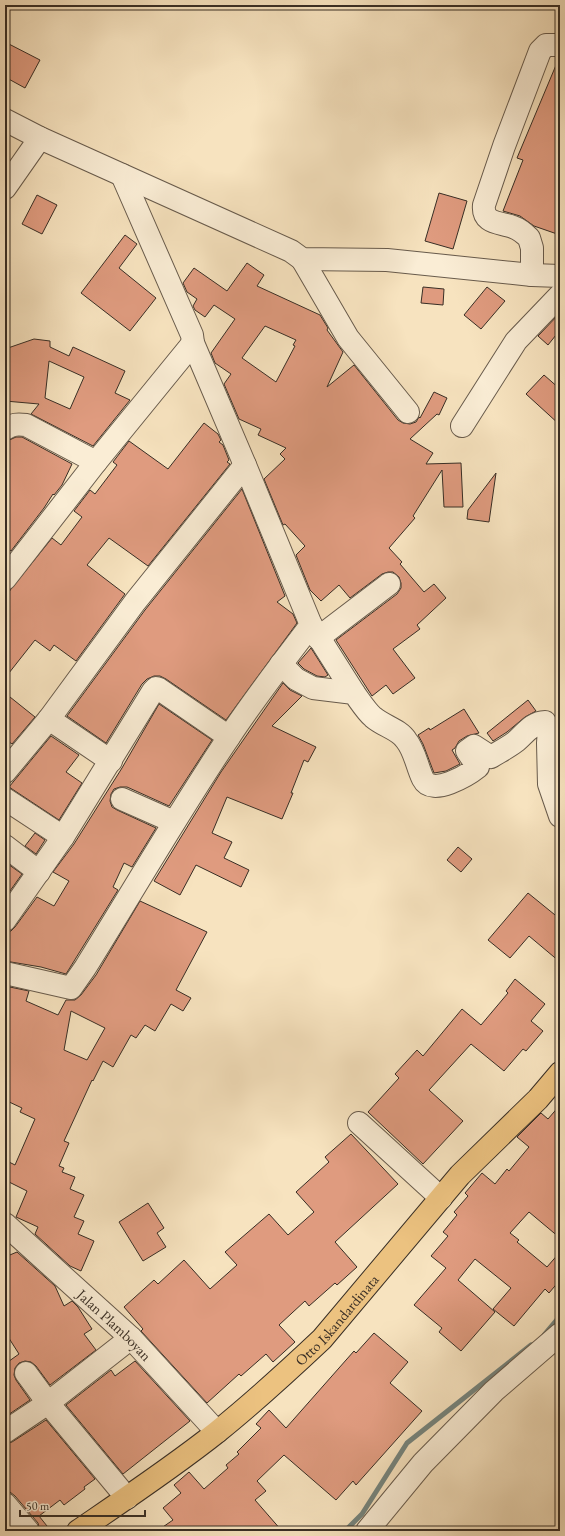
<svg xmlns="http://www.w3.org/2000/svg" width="565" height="1536" font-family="'EB Garamond',serif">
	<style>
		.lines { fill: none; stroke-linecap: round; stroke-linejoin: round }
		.stream { stroke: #75847d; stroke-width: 5 }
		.building { fill: #df9b7f; stroke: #382e25; fill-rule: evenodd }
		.minor-casing { stroke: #685b4c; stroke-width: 24 }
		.major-casing { stroke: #382e25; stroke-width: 24 }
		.minor { stroke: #faedd5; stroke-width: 22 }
		.major { stroke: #ecc280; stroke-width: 22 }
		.labels { text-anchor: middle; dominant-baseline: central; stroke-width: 4; stroke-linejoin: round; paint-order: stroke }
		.street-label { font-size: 15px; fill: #382e25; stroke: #faedd5 }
	</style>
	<rect width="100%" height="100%" fill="#f7e3bf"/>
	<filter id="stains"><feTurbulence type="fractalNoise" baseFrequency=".005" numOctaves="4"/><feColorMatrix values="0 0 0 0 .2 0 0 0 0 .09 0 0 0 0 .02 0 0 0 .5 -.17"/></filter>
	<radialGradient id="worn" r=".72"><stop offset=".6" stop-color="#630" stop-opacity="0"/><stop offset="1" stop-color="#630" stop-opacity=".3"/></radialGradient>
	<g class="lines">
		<!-- stream -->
		<g class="stream">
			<polyline points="544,1335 560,1316"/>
			<polyline points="345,1531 362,1514 407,1443 531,1345"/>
		</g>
	</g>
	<!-- building -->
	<g class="building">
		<polygon points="5,42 40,60 25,88 5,77"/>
		<polygon points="559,58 560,58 560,235 534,226 520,216 503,211 523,160 517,158"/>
		<polygon points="439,193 467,201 453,249 425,241"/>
		<polygon points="37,195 57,205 42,234 22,224"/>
		<polygon points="125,235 137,244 119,268 156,298 130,331 81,293"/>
		<path d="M 247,263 L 264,275 L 257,286 L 320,315 L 328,328 L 327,330 L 343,352 L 327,387 L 354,365 L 398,420 L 403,423 L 410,424 L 416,422 L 419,417 L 420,418 L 434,392 L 447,398 L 439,415 L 437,414 L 410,439 L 433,453 L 426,464 L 461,463 L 463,507 L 444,507 L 442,470 L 413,516 L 415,518 L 389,548 L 402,562 L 400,564 L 424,592 L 434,584 L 446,598 L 417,625 L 420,629 L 393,649 L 415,678 L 393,694 L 386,685 L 372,696 L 336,640 L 397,594 L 401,588 L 401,583 L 399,577 L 393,572 L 388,572 L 382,574 L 350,598 L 339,585 L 321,601 L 310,590 L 296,555 L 305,546 L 285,524 L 283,525 L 264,479 L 285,459 L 280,454 L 286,448 L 258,435 L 261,429 L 239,419 L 224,384 L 231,374 L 215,363 L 211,353 L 235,319 L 214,305 L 205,317 L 195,310 L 193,306 L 197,299 L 187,292 L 183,283 L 194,268 L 227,291 ZM 265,326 L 296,340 L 293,345 L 295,346 L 276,382 L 242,358 Z"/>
		<polygon points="423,287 444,289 443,305 421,303"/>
		<polygon points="487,287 505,301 481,329 464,315"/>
		<polygon points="560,313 560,330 548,345 538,336"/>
		<path d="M 34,339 L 50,341 L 50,347 L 69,356 L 73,347 L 125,371 L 115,393 L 130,400 L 93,446 L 31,414 L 39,404 L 5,401 L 5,349 ZM 49,361 L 84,377 L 70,409 L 45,398 Z"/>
		<polygon points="544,375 560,389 560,425 526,394"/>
		<polygon points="204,423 218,434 221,440 219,442 223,445 229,460 227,462 230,464 148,566 109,538 87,565 125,594 76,661 54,645 50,651 35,640 5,678 5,598 11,589 52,538 61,545 82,517 74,511 90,490 95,494 117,465 113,462 129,441 168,469"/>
		<polygon points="16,437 22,437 72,464 62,485 54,495 53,494 44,508 11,551 5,547 5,442"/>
		<polygon points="496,473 489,522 467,519 468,510"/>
		<polygon points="242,489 285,596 277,602 293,614 297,623 226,720 166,679 160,676 154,676 147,679 142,684 106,743 67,716 145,610"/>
		<polygon points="311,648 328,675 325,677 317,676 304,669 298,663"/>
		<polygon points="283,683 290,690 302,696 272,726 316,747 308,762 304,760 291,793 293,793 282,819 227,797 212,833 232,842 224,858 249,870 241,887 196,865 180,895 154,881 221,772"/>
		<polygon points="5,693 35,717 12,744 5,739"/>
		<polygon points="528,700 536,711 525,717 507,732 493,741 487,733"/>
		<polygon points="159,704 212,740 169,806 127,787 120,787 114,789 111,794 110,801 112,807 117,810 156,828 132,867 124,863 113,887 118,890 66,974 41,967 5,961 5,932 11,931 15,927 37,897 54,906 69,881 53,872 74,844 122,768"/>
		<polygon points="464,709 479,733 467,736 459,741 455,748 452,750 460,764 446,771 434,773 423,744 418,735 429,728 430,730"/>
		<polygon points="51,736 79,755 66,772 82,783 59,820 9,787"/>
		<polygon points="35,833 45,840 36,854 25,846"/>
		<polygon points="458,847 472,859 461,872 447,860"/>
		<polygon points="5,862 22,874 5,898"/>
		<polygon points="528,893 560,919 560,962 529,936 510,958 488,940"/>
		<path d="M 140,901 L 207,932 L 176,990 L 191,998 L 183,1011 L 171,1004 L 155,1031 L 145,1025 L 136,1038 L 131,1035 L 113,1067 L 103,1061 L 93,1081 L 92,1080 L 64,1141 L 69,1143 L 59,1166 L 64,1168 L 62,1172 L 75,1177 L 70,1189 L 84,1195 L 74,1217 L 84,1221 L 78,1234 L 94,1241 L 81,1271 L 70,1266 L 35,1234 L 38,1227 L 16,1217 L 27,1191 L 5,1180 L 5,1160 L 15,1165 L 35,1119 L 20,1112 L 22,1108 L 5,1100 L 5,986 L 29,991 L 26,1001 L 58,1015 L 66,1000 L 75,1000 L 81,995 L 96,975 ZM 71,1011 L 105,1028 L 87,1060 L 64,1050 Z"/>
		<polygon points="515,979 545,1004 531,1021 543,1031 526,1051 523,1049 504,1071 471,1044 429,1090 463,1121 423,1164 368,1112 399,1078 395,1074 417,1050 423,1056 462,1009 481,1025 508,993 506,991"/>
		<polygon points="560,1105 560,1238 529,1212 510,1233 519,1240 517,1242 547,1267 560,1252 560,1280 549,1293 545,1289 514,1326 493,1309 511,1288 475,1259 458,1280 495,1312 461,1351 439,1332 442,1328 414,1305 446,1268 431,1256 448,1236 443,1232 457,1215 454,1212 468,1196 465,1193 482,1173 495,1184 507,1169 509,1171 529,1147 517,1137 541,1113 548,1119"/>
		<polygon points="351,1134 398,1184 335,1242 357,1267 337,1285 335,1283 309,1306 305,1301 279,1325 295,1342 273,1362 266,1354 241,1376 239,1374 207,1403 141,1331 143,1329 124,1307 154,1280 158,1284 184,1260 210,1289 237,1265 225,1252 269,1214 288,1235 314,1212 296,1192 329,1162 325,1157"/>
		<polygon points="148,1203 164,1228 157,1233 166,1247 143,1261 119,1222"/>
		<polygon points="17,1252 55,1286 64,1306 72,1301 78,1307 92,1329 84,1334 96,1350 50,1385 36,1366 31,1362 25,1361 19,1363 15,1368 14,1375 16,1380 30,1400 5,1417 5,1364 19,1354 5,1332 5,1257"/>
		<polygon points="374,1333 408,1362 390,1383 422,1411 356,1485 353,1481 336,1500 284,1455 257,1481 266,1491 255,1500 282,1531 157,1531 173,1520 163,1508 181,1493 174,1485 189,1472 204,1489 228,1468 226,1465 239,1454 237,1452 261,1428 256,1424 269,1410 286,1428 354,1351 356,1353"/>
		<polygon points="135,1361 190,1421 123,1474 66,1405 111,1370 115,1376"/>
		<polygon points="46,1420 95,1479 84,1487 85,1489 64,1505 60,1500 39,1516 51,1531 40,1531 38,1523 15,1496 10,1492 5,1492 5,1444 12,1442"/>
	</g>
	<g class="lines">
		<defs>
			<g id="minor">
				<polyline points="5,120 40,138 291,251 302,259 387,260 532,275 560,276"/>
				<polyline points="5,188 40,138"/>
				<polyline points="302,259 348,338 408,412"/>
				<path d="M 532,275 L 532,248 L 529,238 C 524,233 519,229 513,227 C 500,222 482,224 484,205 L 504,146 L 540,51 L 546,45 L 560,45"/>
				<polyline points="462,426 516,341 560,295"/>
				<path d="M 5,429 C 12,424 18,424 26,425 L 96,462"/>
				<polyline points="5,579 96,462 193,343"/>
				<polyline points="311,625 354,693"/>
				<polyline points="318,638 389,584"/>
				<path d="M 281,664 L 296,679 L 313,688 L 354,693 C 360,701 366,711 373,717 C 383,726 399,729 406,740 C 415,751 417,767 423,779 C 432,797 468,775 478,767 L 467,751 L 474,746 L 491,757 C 499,752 507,748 515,742 C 524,735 532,722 545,722 L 549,729 L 548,743 L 549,784 L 560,816"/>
				<polyline points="49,719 111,761"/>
				<polyline points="5,772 49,719 135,602 245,465"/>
				<polyline points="5,799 63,837"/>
				<polyline points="122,799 174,822"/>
				<polyline points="5,846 39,872"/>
				<polyline points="5,920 63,837 153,691 156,688 159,689 229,737"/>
				<path d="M 5,973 L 71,988 L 85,968 C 133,891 178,813 229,737 C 254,699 283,662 311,625 L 245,465 L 193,343 L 192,335 L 122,175"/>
				<polyline points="359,1123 441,1198"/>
				<path id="s1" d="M 5,1224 L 131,1338 L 217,1432"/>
				<polyline points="26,1373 48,1403 127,1498"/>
				<polyline points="5,1432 48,1403 131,1338"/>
				<polyline points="5,1504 28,1531"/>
				<polyline points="367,1531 423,1463 494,1391 560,1334"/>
			</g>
			<g id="major">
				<path id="s2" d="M 78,1531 C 125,1499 173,1467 217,1432 C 253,1403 288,1371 322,1339 L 460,1175 L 538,1099 L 560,1073"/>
			</g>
		</defs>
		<!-- minor casing -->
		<use href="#minor" class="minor-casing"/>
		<!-- major casing -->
		<use href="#major" class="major-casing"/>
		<!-- minor -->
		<use href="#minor" class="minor"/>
		<!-- major -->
		<use href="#major" class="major"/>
	</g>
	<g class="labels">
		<!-- street labels -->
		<g class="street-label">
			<text stroke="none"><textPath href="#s2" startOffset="335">Otto Iskandardinata</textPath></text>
			<text stroke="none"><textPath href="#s1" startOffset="149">Jalan Plamboyan</textPath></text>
		</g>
	</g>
	<!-- margin -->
	<rect width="565" height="1536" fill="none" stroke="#f7e3bf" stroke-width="20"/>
	<rect x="6" y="6" width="553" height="1524" fill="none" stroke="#382e25" stroke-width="2"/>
	<rect x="10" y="10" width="545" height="1516" fill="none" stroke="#382e25"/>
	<!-- scale -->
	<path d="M20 1510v6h125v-6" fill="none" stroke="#382e25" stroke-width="2"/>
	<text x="26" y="1510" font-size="12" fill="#382e25" stroke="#faedd5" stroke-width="3" paint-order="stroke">50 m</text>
	<rect width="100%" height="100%" filter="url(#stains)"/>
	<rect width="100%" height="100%" fill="url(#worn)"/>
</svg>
